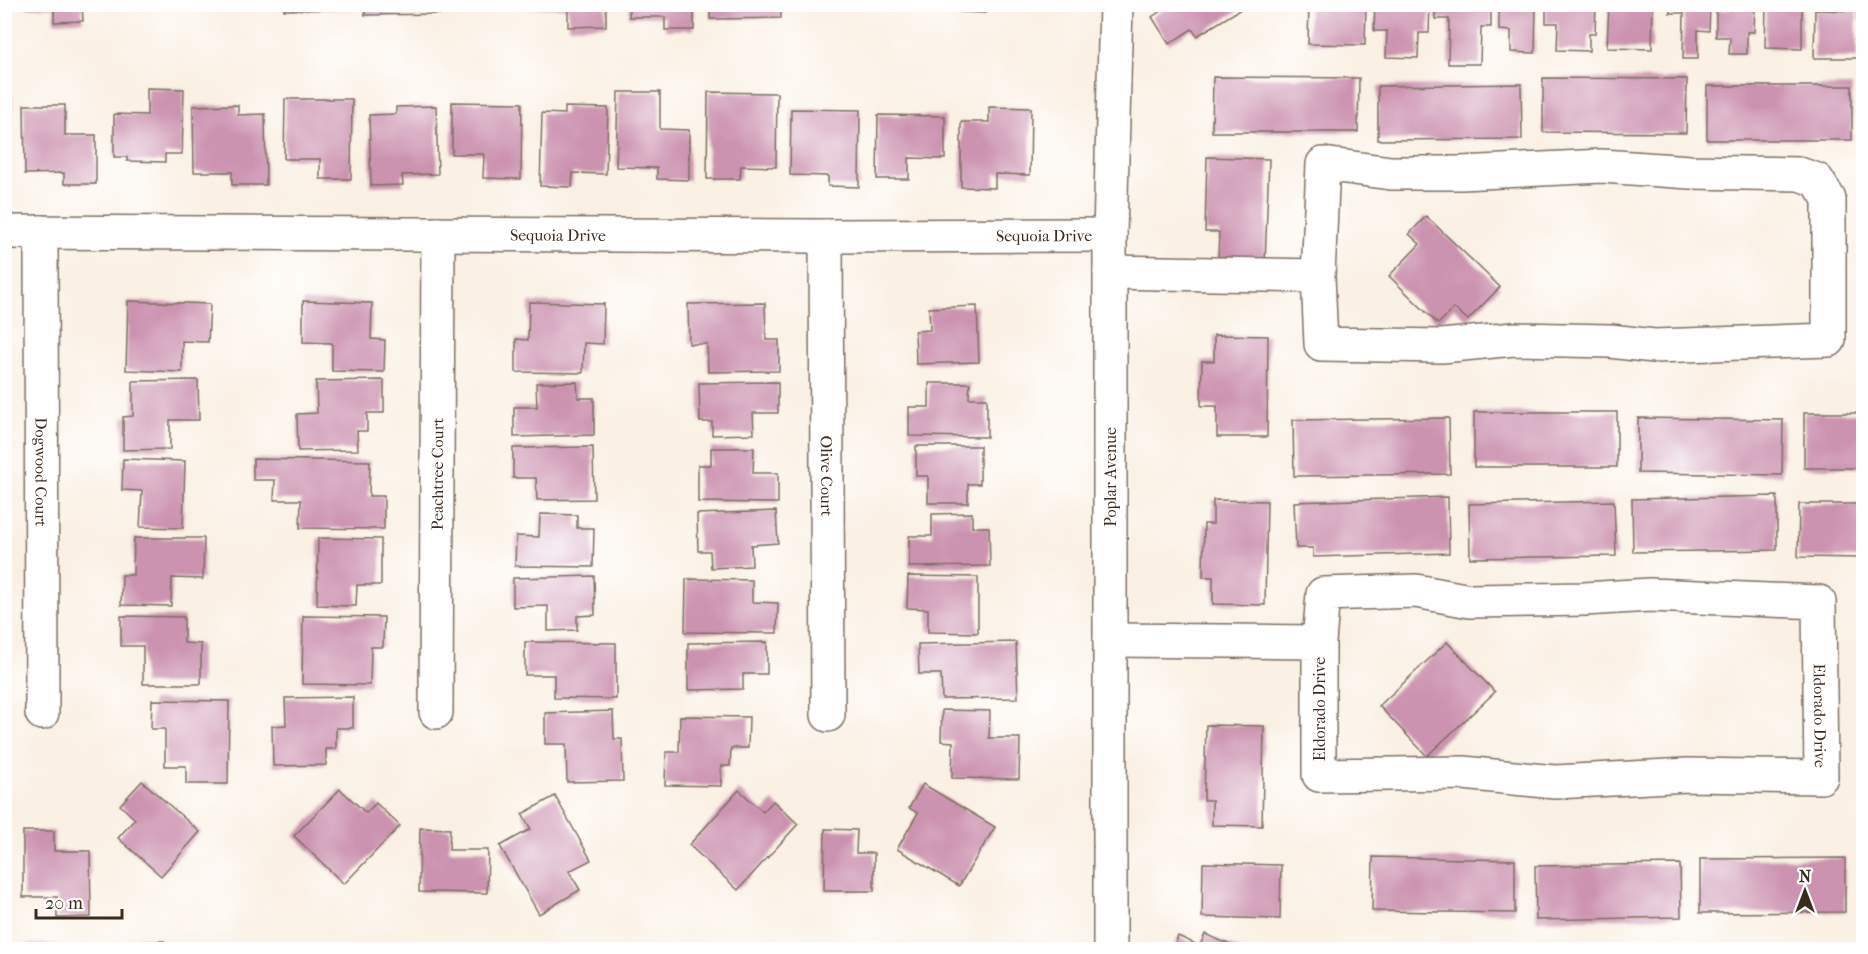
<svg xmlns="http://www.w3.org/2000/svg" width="1868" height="954" font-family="'IM FELL French Canon',serif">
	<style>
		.building { fill: #cc93b0 }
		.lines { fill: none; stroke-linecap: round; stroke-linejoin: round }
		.minor-casing { stroke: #7e6f63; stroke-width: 36 }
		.minor { stroke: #fff; stroke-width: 33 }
		.labels { text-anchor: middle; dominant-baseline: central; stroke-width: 4.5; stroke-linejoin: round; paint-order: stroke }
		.street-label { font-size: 16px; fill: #3b2a1e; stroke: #fff }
	</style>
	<rect width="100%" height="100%" fill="#fff"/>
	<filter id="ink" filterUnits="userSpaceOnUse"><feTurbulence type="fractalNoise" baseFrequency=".0167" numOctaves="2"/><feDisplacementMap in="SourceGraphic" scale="12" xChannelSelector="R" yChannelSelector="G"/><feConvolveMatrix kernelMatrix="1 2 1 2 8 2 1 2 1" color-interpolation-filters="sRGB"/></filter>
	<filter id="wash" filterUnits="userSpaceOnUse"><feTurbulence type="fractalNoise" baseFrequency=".008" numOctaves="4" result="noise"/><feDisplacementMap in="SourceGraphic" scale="24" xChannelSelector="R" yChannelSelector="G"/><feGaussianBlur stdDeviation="1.35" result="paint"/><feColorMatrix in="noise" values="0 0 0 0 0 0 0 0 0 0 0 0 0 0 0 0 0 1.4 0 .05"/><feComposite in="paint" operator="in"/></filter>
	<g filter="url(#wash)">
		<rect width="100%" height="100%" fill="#faf0e3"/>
		<g id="blocks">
			<!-- building -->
			<g class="building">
				<polygon points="26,4 82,4 83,21 54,22 54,7 26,8"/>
				<polygon points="121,4 189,4 189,7 121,9"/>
				<polygon points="284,4 355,4 355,9 284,10"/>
				<polygon points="365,4 442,4 442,14 365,15"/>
				<polygon points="457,4 527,4 527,7 457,8"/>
				<polygon points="530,4 606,4 606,26 568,27 568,8 530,8"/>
				<polygon points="629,4 694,4 694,30 665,30 665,17 629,17"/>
				<polygon points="710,4 781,4 781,18 710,19"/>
				<rect x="874" y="4" width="66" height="3"/>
				<polygon points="1171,4 1238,4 1241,9 1197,36 1192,29 1169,44 1152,17"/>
				<polygon points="1309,4 1366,4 1365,45 1308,44"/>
				<polygon points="1375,4 1430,4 1429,33 1419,33 1418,58 1386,57 1387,31 1374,31"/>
				<polygon points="1435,4 1491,4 1491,27 1481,27 1480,64 1448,64 1449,19 1435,19"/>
				<polygon points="1499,4 1536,4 1535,53 1511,52 1511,31 1499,30"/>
				<polygon points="1546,4 1596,4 1595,34 1589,34 1589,51 1557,50 1558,23 1546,23"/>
				<polygon points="1609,4 1653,4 1652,49 1607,48"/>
				<polygon points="1670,4 1710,5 1709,31 1698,30 1698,59 1683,59 1684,13 1670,13"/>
				<polygon points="1731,4 1755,4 1754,32 1747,32 1747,54 1729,54 1730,37 1716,37 1716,10 1731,10"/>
				<polygon points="1766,4 1802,4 1802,49 1765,48"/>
				<polygon points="962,5 985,5 985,13 961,12"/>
				<polygon points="1815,10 1857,11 1857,58 1814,58"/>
				<polygon points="1213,77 1359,78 1358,132 1212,132"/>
				<polygon points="1543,78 1687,79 1686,133 1543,132"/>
				<polygon points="1521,84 1522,139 1378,140 1378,86"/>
				<rect x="1707" y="86" width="145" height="54"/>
				<polygon points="147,88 184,89 182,154 165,154 165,162 127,161 127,157 114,157 114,114 147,115"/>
				<polygon points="618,92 660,92 660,129 689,130 689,180 657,179 657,168 616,167"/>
				<polygon points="708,92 777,93 776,167 741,166 740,179 707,179"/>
				<polygon points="4,97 12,97 10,157 4,157"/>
				<polygon points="285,99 352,99 351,179 320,179 320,159 284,159"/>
				<polygon points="452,102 522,103 521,179 483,178 484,154 452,154"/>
				<polygon points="24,105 65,105 65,135 96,135 96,184 64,184 64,173 25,174"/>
				<polygon points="238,105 238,115 265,114 266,185 232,185 232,172 194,172 193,106"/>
				<polygon points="436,106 438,174 402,175 403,185 371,186 369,115 396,114 396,107"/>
				<polygon points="565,107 608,108 606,174 573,173 572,187 540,186 542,113 565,114"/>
				<polygon points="989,107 1031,108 1030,175 995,174 995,188 961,187 961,122 989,122"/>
				<polygon points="791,109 860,110 859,187 828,186 828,176 790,175"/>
				<polygon points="878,115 945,116 945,159 909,158 909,179 877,179"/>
				<polygon points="1207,157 1269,159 1265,263 1218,261 1219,232 1205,232"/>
				<polygon points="1426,216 1500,287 1468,320 1454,308 1438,324 1389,276 1420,244 1409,234"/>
				<polygon points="128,301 210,304 208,342 182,341 182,372 126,370"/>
				<polygon points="303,301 372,303 371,339 385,340 384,372 332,371 332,343 303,342"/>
				<polygon points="529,302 604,304 603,344 584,343 583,373 516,372 516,339 528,340"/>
				<polygon points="765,303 766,340 779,340 779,371 708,372 707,344 689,344 688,304"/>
				<polygon points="977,306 979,362 916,364 915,331 930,330 929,308"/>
				<polygon points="1214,335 1268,336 1267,437 1217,437 1217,406 1201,406 1202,361 1214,361"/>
				<polygon points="198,380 199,420 170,420 170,449 123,450 123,417 133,416 133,381"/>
				<polygon points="384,380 384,413 367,413 367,431 357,431 358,450 298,451 297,414 317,413 316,381"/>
				<polygon points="577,382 578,398 594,398 594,435 514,437 514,407 537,407 536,383"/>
				<polygon points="778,382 778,413 753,413 754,434 712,435 712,422 700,422 699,383"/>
				<polygon points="929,383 970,383 969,398 987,398 987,437 909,436 909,407 929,407"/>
				<rect x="1474" y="412" width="143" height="55"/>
				<rect x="1804" y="413" width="60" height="55"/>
				<polygon points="1449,418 1450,474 1294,476 1293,420"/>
				<polygon points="1638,418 1783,420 1782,475 1638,473"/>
				<polygon points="916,446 980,446 980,484 968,484 968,503 928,503 928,476 916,476"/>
				<polygon points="593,447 594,499 537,500 536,478 513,478 513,448"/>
				<polygon points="711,448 754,448 753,473 778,473 778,503 698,502 698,465 711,465"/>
				<polygon points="123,459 185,461 183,528 140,527 142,491 122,490"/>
				<polygon points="253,459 370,461 369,496 384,496 384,529 300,528 301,500 274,500 275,480 253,480"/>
				<polygon points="1777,496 1777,550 1633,552 1632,499"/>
				<polygon points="1448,497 1449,553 1313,557 1313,548 1296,548 1294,502"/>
				<polygon points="1213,500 1267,501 1265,605 1213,604 1213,577 1203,577 1204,524 1213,524"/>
				<polygon points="1614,501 1616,556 1470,558 1469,504"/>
				<polygon points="1799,504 1864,504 1864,558 1798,557"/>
				<polygon points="776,511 778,543 751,545 752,566 711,568 710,551 698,551 697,514"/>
				<polygon points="972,513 972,527 989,527 990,566 909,567 909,536 932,536 932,514"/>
				<polygon points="540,514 577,515 577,528 594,528 593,567 515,566 516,536 539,537"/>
				<polygon points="134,538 204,538 203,579 172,578 171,606 121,605 122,575 133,575"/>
				<polygon points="318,538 381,539 381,585 357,585 356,606 317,605"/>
				<polygon points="594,576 595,615 577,616 577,630 548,631 548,606 513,607 513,578"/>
				<polygon points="908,576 978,577 978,633 928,632 928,609 907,608"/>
				<polygon points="686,579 752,580 752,602 778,603 777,633 685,632"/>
				<polygon points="121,616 184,617 184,643 201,644 201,684 143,684 143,646 121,646"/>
				<polygon points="303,616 384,617 383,647 371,647 370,685 302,684"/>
				<polygon points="525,642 616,643 616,699 554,698 554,675 525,675"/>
				<polygon points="767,642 767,674 743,674 743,689 688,690 688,643"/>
				<polygon points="1016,642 1018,698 942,699 941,674 919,674 918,644"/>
				<polygon points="1447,642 1495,692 1427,756 1379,706"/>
				<polygon points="353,697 353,728 336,728 336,749 326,749 326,765 273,766 272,726 286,725 285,698"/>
				<polygon points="152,700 229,701 228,784 186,784 186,766 165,766 165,729 151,729"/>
				<polygon points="942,710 990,711 989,738 1020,738 1019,779 952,778 953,742 941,741"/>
				<polygon points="613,711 614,739 622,739 623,781 567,782 566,744 545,744 545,713"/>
				<polygon points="680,716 749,717 748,748 731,748 730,766 721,766 721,786 665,785 666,752 679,752"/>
				<polygon points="1206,725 1264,726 1262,826 1212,825 1212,800 1204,800"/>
				<polygon points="142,781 200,832 161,876 118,838 135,819 120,805"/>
				<polygon points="923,784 995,827 959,886 897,849 918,813 909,808"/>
				<polygon points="340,789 366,813 376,803 400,826 344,884 294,836"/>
				<polygon points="739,790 763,812 773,801 798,824 738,890 689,845"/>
				<polygon points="555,796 591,860 569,871 580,890 539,914 500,846 531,829 522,814"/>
				<polygon points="420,828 450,829 449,850 488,850 487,893 419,892"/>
				<polygon points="825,829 857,830 856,853 874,853 874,891 824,891"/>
				<polygon points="23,831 54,831 54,851 90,851 91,917 57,918 57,897 23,897"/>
				<polygon points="1373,857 1515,860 1515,913 1372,911"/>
				<polygon points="1845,858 1845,912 1700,913 1700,859"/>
				<polygon points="1203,863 1281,865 1280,919 1202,917"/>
				<polygon points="1680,864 1681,917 1536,920 1535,866"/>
				<polygon points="1205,934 1242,950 1173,950 1178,936 1200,946"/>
				<polygon points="164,941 164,950 123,950 123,942"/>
				<polygon points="56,944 56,950 24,950 24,945"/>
			</g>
		</g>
	</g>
	<g filter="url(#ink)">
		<use href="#blocks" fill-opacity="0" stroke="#7e6f63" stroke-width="1.5"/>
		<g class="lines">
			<defs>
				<g id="minor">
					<path id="s1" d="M 4,232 L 826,236 L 1110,235"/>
					<path id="s2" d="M 41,232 L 42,713"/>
					<path id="s3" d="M 826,236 L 828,715"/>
					<polyline points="1110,272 1318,276 1321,344 1442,346 1514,339 1610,341 1654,346 1829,340 1829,199 1817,180 1799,174 1690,172 1602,166 1461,173 1391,173 1323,164 1318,276"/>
					<path id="s4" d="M 1110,640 L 1319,642 L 1323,594 L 1416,591 L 1470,601 L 1584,599 L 1650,595 L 1819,602 L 1821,777 L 1688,775 L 1555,782 L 1463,773 L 1319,775 L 1319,642"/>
					<path id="s5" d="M 436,712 L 438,234"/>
					<polyline points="1110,950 1110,235 1116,4"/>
				</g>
			</defs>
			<!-- minor casing -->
			<use href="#minor" class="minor-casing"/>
			<!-- minor -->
			<use href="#minor" class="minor"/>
		</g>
	</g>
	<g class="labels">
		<!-- street labels -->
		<g class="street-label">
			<text stroke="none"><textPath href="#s1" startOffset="554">Sequoia Drive</textPath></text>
			<text stroke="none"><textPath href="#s1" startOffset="1040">Sequoia Drive</textPath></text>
			<text stroke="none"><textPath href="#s2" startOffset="240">Dogwood Court</textPath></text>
			<text stroke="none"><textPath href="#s5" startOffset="238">Peachtree Court</textPath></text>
			<text stroke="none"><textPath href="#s3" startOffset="240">Olive Court</textPath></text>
			<text transform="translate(1110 477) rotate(-90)">Poplar Avenue</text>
			<text transform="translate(1319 709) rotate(-90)">Eldorado Drive</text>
			<text stroke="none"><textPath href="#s4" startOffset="868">Eldorado Drive</textPath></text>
		</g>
	</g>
	<!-- margin -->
	<rect width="1868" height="954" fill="none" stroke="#fff" stroke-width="24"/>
	<!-- north arrow -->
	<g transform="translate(1805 891)" stroke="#ffffff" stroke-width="4.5" paint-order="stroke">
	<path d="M0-4.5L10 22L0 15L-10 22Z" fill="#3b2a1e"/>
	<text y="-9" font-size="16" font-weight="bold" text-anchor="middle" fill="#3b2a1e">N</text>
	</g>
	<!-- scale -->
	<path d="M36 909v9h86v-9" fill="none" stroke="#3b2a1e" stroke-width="3"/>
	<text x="45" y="909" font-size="18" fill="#3b2a1e" stroke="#ffffff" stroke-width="4.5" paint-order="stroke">20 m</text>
</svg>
